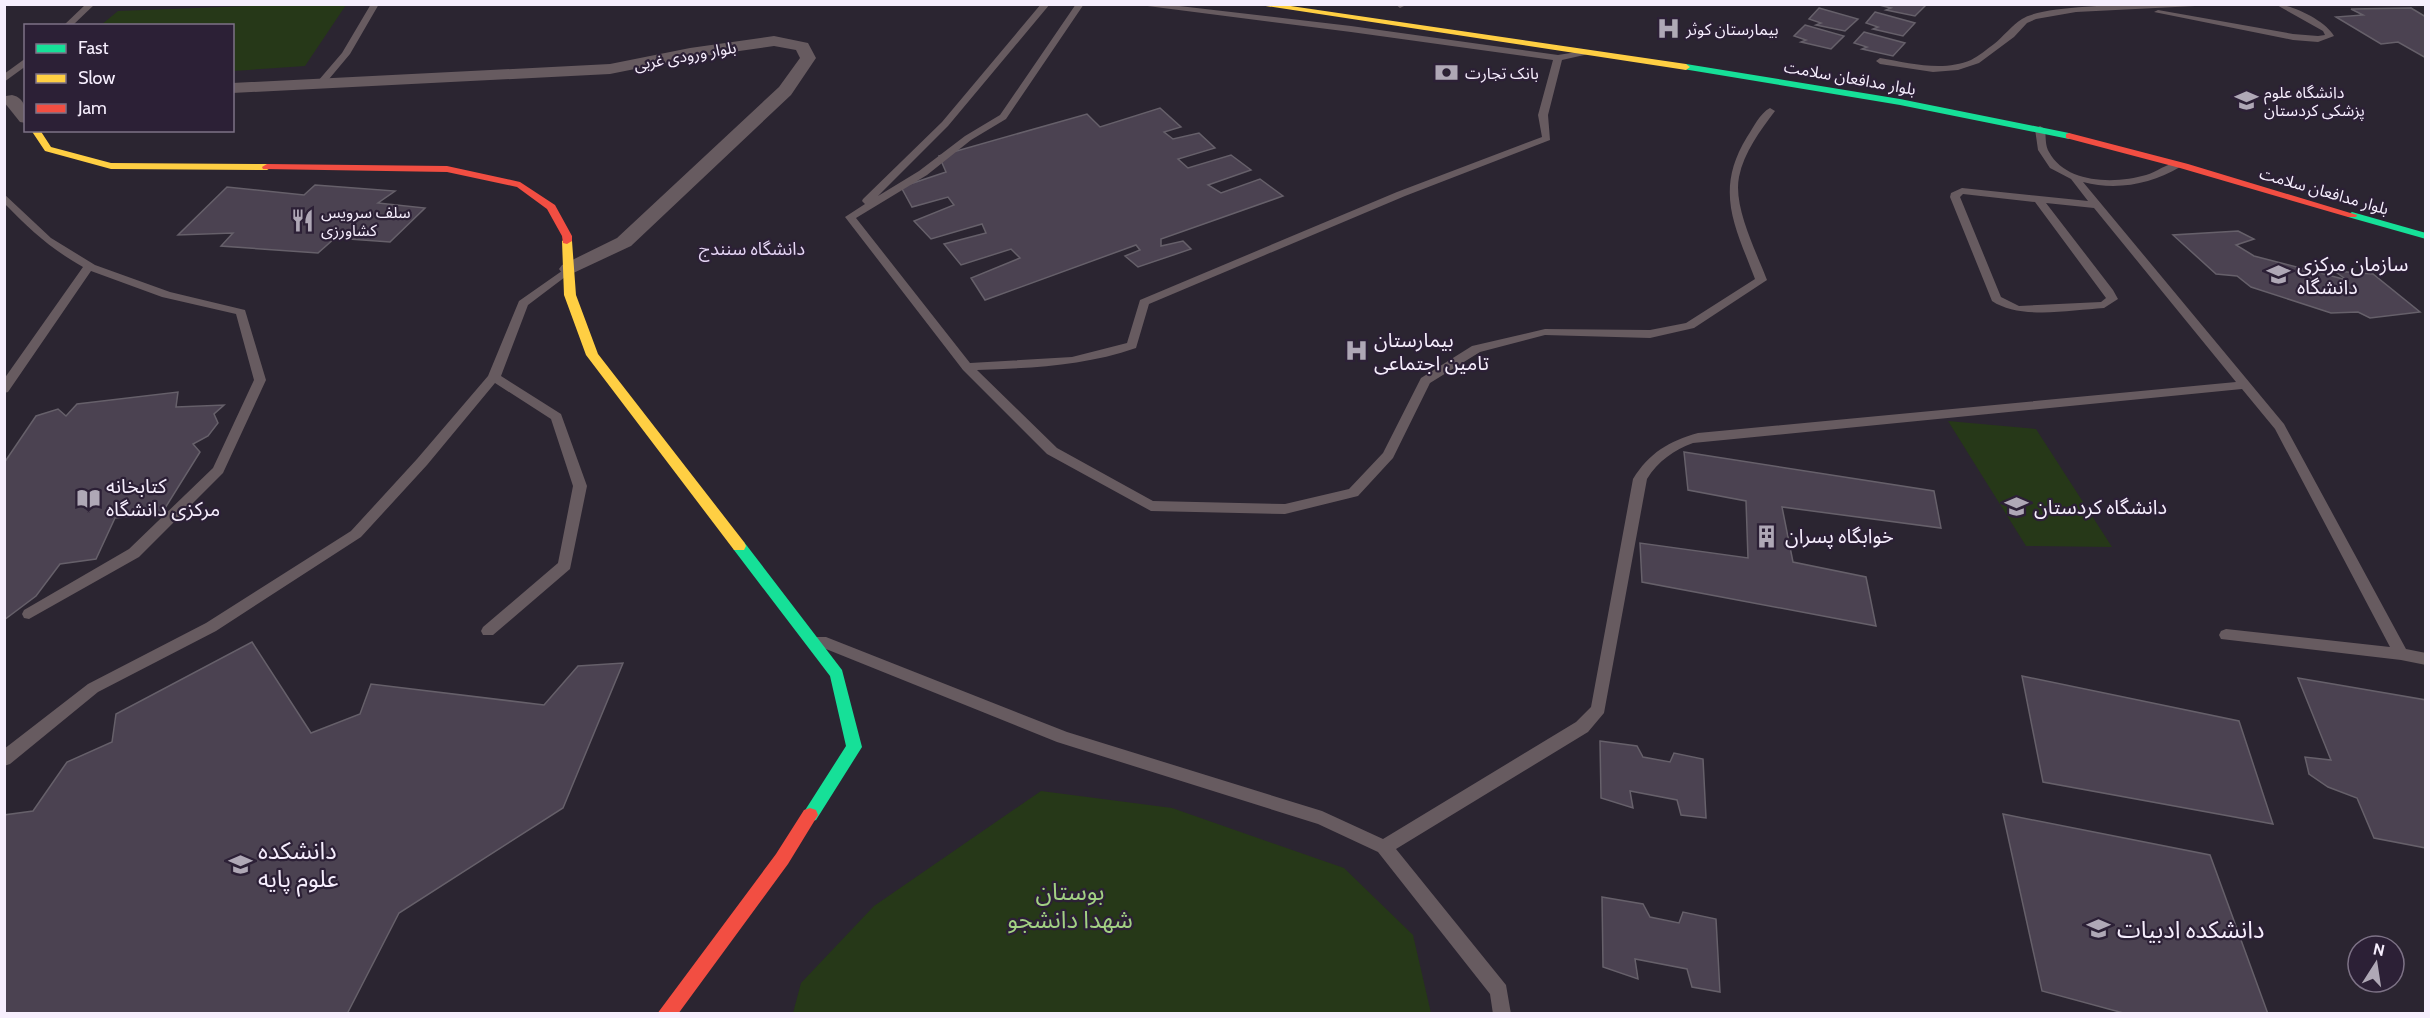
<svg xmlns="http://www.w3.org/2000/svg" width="2430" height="1018" font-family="Cabin,'Noto Sans Arabic',sans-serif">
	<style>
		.green { fill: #263818 }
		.building { fill: #4b4251; stroke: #66606a; stroke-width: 1.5 }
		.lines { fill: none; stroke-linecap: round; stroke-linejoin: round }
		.lane { fill: #675b60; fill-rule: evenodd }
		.street { fill: #675b60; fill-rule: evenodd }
		.fast { fill: #16e098; fill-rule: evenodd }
		.slow { fill: #ffcf43; fill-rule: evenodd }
		.jam { fill: #f24e42; fill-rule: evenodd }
		.labels { text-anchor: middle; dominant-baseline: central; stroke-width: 4.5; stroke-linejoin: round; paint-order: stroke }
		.far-poi-label { font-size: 16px; fill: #f6eefd; stroke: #2c2036; text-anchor: start }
		.far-street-label { font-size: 16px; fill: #f6eefd; stroke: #2c2036 }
		.far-neighbourhood-label { font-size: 18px; fill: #e5d6f4; stroke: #2c2036 }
		.poi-label { font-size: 20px; fill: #f6eefd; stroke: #2c2036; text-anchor: start }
		.near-poi-label { font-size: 24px; fill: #f6eefd; stroke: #2c2036; text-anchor: start }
		.near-park-label { font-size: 24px; fill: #a2d183; stroke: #2c2036 }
	</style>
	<rect width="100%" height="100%" fill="#2b2531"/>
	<!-- green -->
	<g class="green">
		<polygon points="274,5 346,5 305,66 233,71 232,26 101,25 118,11"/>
		<polygon points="1948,421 2036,429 2112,547 2026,546"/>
		<polygon points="1041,791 1172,808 1344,868 1413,935 1431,1013 793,1013 801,983 874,906"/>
	</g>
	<!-- building -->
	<g class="building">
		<polygon points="1927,4 1915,16 1886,10 1891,8 1879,5"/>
		<polygon points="1819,8 1858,19 1845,31 1816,25 1821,23 1809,19"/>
		<polygon points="2411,8 2426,17 2426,58 2398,42 2381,44 2336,17 2363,15 2351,9"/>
		<polygon points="1875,12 1915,23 1903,36 1873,29 1878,27 1866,23"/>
		<polygon points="1805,25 1844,36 1831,49 1801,42 1806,40 1794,36"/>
		<polygon points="1864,32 1905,43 1893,56 1862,49 1867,47 1854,43"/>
		<polygon points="1160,108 1181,127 1164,132 1173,139 1199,133 1215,148 1178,159 1188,168 1231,155 1251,170 1208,185 1221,193 1260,179 1283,196 1161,239 1161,246 1183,241 1191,249 1138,267 1125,256 1140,250 1136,245 985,300 971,278 1020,258 1011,249 961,265 944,244 986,233 982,224 931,239 914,221 954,205 948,197 912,207 901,187 946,172 939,156 1087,114 1100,127"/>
		<polygon points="315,185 395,191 378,203 425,208 390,242 335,238 318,253 221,246 233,233 178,235 227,187 304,195"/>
		<polygon points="2238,231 2254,239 2236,245 2254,256 2347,280 2334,271 2373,274 2420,312 2370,318 2358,312 2331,313 2251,287 2237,276 2216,274 2173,235"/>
		<polygon points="178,392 176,407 224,405 214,414 218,423 208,436 193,444 200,452 162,513 115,518 96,559 60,564 36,596 4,620 4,463 36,416 58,409 66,416 77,404"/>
		<polygon points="1684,452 1934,491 1941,528 1782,507 1793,562 1866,577 1876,626 1642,582 1640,543 1748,558 1746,501 1688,490"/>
		<polygon points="252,642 311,733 360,714 371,684 544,705 578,666 623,663 563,808 399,913 347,1014 4,1014 4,815 33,811 67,762 112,742 116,714"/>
		<polygon points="2022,676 2239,721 2273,824 2043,782"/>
		<polygon points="2298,678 2426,700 2426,848 2374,838 2357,798 2328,787 2309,774 2305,757 2331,760"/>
		<polygon points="1600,741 1637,746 1643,757 1670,762 1674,753 1703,759 1706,818 1681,815 1677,800 1630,791 1633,808 1601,798"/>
		<polygon points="2003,814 2210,855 2268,1014 2127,1014 2042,991"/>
		<polygon points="1602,897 1643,904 1650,917 1679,923 1683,912 1716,919 1720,992 1692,987 1687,969 1635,959 1638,979 1603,967"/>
	</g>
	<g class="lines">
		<!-- lane -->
		<g class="lane">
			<polygon points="86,4 95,4 72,26 63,26"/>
			<polygon points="371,4 379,4 350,54 324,85 318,85 318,81 342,53"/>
			<path d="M 1041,4 L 1050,4 L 948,126 L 878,196 L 919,171 L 965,136 L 1000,115 L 1076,4 L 1084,4 L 1006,119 L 971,140 L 927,175 L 856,218 L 970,363 L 1072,357 L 1127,343 L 1140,300 L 1397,192 L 1542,137 L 1538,115 L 1553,60 L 1351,32 L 1132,4 L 1162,4 L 1351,26 L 1558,55 L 1589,50 L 1593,53 L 1562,60 L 1548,115 L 1550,140 L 1405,196 L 1149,304 L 1136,348 C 1084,366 1032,368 977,370 L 1057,448 L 1153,501 L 1285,504 L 1349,489 L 1383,453 L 1421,378 L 1472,346 L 1545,329 L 1650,330 L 1686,323 L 1755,279 C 1735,226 1714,191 1747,137 C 1753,128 1760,113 1770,108 L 1775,111 C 1760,131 1744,152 1739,177 C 1733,207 1756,251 1767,280 L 1694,328 L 1650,338 L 1545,335 L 1480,352 L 1430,383 L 1393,458 L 1358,496 L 1285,514 L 1151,511 L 1047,454 L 963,370 L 845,217 L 865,204 L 862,201 L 863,199 L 942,122 Z"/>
			<polygon points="1395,4 1403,4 1404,6 1400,8"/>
			<path d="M 2136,4 L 2199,4 L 2195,6 L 2076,12 L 2036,19 L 2027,23 L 2014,37 L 1979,63 L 1958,70 L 1933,72 L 1880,64 L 1876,61 L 1880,58 C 1909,63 1943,72 1971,60 C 1979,56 1987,49 1994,44 C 2003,37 2012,25 2022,19 C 2041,6 2111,6 2136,4 Z"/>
			<path d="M 2275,4 C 2292,4 2326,21 2334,36 L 2318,42 L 2293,40 L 2154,12 L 2158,10 L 2293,34 L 2318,36 L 2325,35 L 2323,31 Z"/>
			<polygon points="26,58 26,66 4,82 4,74"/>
			<path d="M 2040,126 L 2045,129 C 2046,136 2045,146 2049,152 C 2066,184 2116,184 2146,175 C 2157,172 2170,161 2180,163 L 2180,167 C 2151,184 2117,191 2083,182 L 2284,424 L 2406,649 L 2426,653 L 2426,665 L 2401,660 L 2221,639 L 2219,635 L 2221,631 L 2226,629 L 2390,647 L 2275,429 L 2242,389 L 1693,443 C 1674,450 1658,461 1647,479 L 1604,713 L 1588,732 L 1396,849 L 1506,985 L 1511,1014 L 1493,1014 L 1490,994 L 1378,852 L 1318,824 L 1057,742 L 816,645 L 814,641 L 816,637 L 826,637 L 1067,732 L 1322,811 L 1383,839 L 1576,722 L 1591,707 L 1633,479 C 1649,453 1669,441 1698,433 L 2236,382 L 2094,208 L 2046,203 L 2113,290 L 2118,299 L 2104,308 C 2071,310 2020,320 1992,301 L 1950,197 L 1951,193 L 1962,188 L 2088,201 L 2071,179 L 2050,168 L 2038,150 L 2035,129 ZM 1963,194 L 2035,202 L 2106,298 L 2101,302 L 2019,306 L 2001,297 L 1960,197 Z"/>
			<path d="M 4,194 L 51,238 L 95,265 L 170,292 L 245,310 L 266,380 L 223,473 L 139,557 L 29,619 L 24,618 L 22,614 L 24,610 L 129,549 L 213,468 L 254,380 L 236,314 L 162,297 L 91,271 L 8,392 L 4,393 L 4,379 L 83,267 C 51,249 30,230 4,203 Z"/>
			<polygon points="569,266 574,269 573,271 528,305 501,376 561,414 587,486 570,569 493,635 483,635 481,631 483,627 558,563 573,486 551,419 495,383 427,465 361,537 216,631 98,692 10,764 4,766 4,749 88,684 206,623 351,531 417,459 488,376 519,301"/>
		</g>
		<!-- street -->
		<g class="street">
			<polygon points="774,36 808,43 816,58 791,95 631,246 569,275 562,273 559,269 562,265 617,238 779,87 800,58 796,50 774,46 690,58 610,74 232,93 232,83 610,64 690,48"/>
			<path d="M 12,95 C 26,98 26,111 26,123 L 20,122 L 4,102 L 6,96 Z"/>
		</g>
		<!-- fast -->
		<g class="fast">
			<polygon points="1686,64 1900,99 2069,133 2074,136 2069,139 1900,105 1683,69 1682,67"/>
			<polygon points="2352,212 2426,233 2426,239 2348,217 2347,215"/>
			<polygon points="739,541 744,542 842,670 862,747 816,820 810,822 804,820 802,815 846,746 830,676 734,550 732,546 734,542"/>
		</g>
		<!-- slow -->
		<g class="slow">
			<polygon points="1253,4 1277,4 1686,64 1690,67 1686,70"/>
			<polygon points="31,130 40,130 51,147 111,163 267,164 272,167 267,170 111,169 45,151"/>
			<polygon points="567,238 572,241 576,295 598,354 744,542 746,546 744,550 734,550 586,355 564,295 562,241"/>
		</g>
		<!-- jam -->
		<g class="jam">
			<polygon points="2069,133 2188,164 2357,215 2356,217 2348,217 2180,168 2066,138 2066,134"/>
			<polygon points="267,164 447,166 520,182 555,205 572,236 572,241 567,244 563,243 562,236 547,209 517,187 447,172 263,169 262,167"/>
			<polygon points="810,808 816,810 818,815 788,864 678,1014 657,1014 776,854 804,810"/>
		</g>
	</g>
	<!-- icons -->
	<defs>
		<symbol id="hospital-bare" viewBox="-9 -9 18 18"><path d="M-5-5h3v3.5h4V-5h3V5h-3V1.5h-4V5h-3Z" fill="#afa8b6" stroke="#2c2036" stroke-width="2.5" paint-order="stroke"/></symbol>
		<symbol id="bank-bare" viewBox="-9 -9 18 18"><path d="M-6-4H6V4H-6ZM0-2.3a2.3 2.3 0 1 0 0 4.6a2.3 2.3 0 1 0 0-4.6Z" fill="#afa8b6" stroke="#2c2036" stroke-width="2.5" paint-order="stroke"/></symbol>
		<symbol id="university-bare" viewBox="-9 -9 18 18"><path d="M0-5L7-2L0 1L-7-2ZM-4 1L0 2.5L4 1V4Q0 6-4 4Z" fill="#afa8b6" stroke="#2c2036" stroke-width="2.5" paint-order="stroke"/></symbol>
		<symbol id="restaurant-bare" viewBox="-9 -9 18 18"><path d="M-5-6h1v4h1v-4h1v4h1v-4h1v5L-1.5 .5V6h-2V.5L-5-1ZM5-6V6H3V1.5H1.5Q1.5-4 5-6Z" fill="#afa8b6" stroke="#2c2036" stroke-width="2.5" paint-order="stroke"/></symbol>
		<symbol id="library-bare" viewBox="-9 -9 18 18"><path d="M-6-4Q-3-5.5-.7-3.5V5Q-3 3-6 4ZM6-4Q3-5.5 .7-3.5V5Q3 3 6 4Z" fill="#afa8b6" stroke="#2c2036" stroke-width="2.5" paint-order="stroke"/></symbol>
		<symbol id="building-bare" viewBox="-9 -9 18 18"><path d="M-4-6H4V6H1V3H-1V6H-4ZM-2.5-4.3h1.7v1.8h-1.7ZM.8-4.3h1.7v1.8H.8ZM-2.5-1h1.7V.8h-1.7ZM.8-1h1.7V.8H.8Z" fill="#afa8b6" stroke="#2c2036" stroke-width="2.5" paint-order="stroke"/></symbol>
	</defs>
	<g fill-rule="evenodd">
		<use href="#hospital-bare" x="1652" y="12" width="33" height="33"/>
		<use href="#bank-bare" x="1430" y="56" width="33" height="33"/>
		<use href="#university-bare" x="2230" y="84" width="33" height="33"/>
		<use href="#restaurant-bare" x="286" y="204" width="33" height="33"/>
		<use href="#university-bare" x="2262" y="258" width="33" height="33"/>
		<use href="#hospital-bare" x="1340" y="334" width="33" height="33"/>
		<use href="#library-bare" x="72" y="482" width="33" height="33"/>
		<use href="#university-bare" x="2000" y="490" width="33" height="33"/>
		<use href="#building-bare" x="1750" y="520" width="33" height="33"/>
		<use href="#university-bare" x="224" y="848" width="33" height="33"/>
		<use href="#university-bare" x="2082" y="912" width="33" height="33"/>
	</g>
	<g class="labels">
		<!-- far-poi labels -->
		<g class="far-poi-label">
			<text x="1686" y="29">بیمارستان کوثر</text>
			<text x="1465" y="73">بانک تجارت</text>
			<text x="2264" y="92">دانشگاه علوم<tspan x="2264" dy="18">پزشکی کردستان</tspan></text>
			<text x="321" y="212">سلف سرویس<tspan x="321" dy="18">کشاورزی</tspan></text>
		</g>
		<!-- far-street labels -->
		<g class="far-street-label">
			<text transform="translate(685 56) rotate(-10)">بلوار ورودی غربی</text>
			<text transform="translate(1850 78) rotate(10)">بلوار مدافعان سلامت</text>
			<text transform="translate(2324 191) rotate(16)">بلوار مدافعان سلامت</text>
		</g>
		<!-- far-neighbourhood labels -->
		<g class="far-neighbourhood-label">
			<text x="752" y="249">دانشگاه سنندج</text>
		</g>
		<!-- poi labels -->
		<g class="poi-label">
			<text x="2297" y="264">سازمان مرکزی<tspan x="2297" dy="23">دانشگاه</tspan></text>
			<text x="1374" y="340">بیمارستان<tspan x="1374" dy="23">تامین اجتماعی</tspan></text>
			<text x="106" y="486">کتابخانه<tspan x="106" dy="23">مرکزی دانشگاه</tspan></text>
			<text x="2034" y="507">دانشگاه کردستان</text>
			<text x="1785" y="536">خوابگاه پسران</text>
		</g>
		<!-- near-poi labels -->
		<g class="near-poi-label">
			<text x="258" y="850">دانشکده<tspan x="258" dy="28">علوم پایه</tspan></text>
			<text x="2117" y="929">دانشکده ادبیات</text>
		</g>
		<!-- near-park labels -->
		<g class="near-park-label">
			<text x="1070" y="891">بوستان<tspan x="1070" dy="28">شهدا دانشجو</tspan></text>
		</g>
	</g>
	<!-- border -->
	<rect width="2430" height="1018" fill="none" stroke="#f6eefd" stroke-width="12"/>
	<!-- legend -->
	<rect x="24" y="24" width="210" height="108" fill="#2c2036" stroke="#7d7286" stroke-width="1.5"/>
	<rect x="36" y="44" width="30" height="9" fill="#16e098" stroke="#7d7286" stroke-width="1.5"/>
	<text x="78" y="54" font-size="18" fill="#f6eefd">Fast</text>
	<rect x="36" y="74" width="30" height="9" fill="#ffcf43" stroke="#7d7286" stroke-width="1.5"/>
	<text x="78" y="84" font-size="18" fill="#f6eefd">Slow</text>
	<rect x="36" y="104" width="30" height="9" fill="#f24e42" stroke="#7d7286" stroke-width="1.5"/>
	<text x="78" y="114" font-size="18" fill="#f6eefd">Jam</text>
	<!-- north arrow -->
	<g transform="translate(2376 964) rotate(12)"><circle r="28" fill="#2c2036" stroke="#7d7286" stroke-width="1.5"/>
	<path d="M0-4.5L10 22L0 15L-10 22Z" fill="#afa8b6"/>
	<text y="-9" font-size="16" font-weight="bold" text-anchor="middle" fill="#f6eefd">N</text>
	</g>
</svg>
